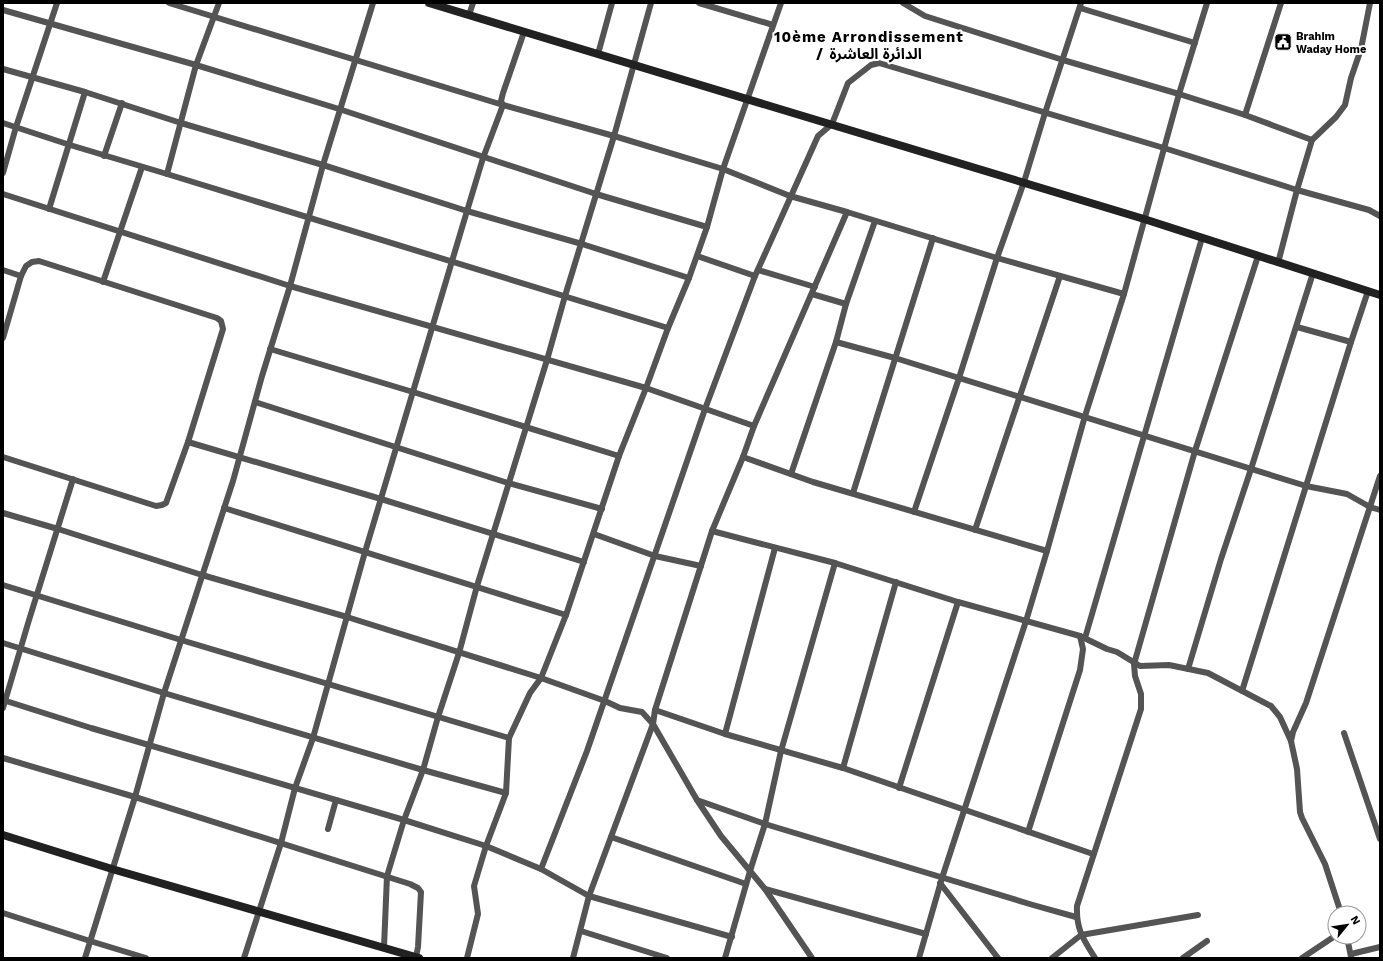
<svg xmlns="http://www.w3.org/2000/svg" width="1383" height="961" font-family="'Work Sans','Noto Sans Arabic',sans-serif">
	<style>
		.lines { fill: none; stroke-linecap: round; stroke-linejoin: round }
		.street { stroke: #545454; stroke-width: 6 }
		.secondary { stroke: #212121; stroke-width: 8 }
		.labels { text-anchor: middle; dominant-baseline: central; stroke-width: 4; stroke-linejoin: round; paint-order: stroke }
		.poi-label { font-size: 11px; font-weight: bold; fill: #000; stroke: #fff; text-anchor: start }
		.district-label { font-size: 15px; font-weight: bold; letter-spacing: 1px; fill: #000; stroke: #fff }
	</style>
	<rect width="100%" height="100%" fill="#fff"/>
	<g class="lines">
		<!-- street -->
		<g class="street">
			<polyline points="169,3 503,105 614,136 723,169 790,196 847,212 997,258 1124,294"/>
			<polyline points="699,3 773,25"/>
			<polyline points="903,3 925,16 1063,60 1179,94 1245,115 1312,140"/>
			<polyline points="1080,8 1195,43"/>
			<polyline points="3,10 196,65 339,109 596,194 707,227"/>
			<polyline points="469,15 473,3"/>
			<polyline points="598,54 612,3"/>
			<polyline points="3,69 85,92 181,123 323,165 467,211 582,244 689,278"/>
			<polyline points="1245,115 1281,3"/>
			<polyline points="3,123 70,145 167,174 668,328"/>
			<polyline points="104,156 122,103"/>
			<polyline points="3,173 16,127 57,3"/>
			<polyline points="167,174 196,65 219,3"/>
			<polyline points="3,194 290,286 646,388 754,426"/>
			<polyline points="49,209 85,92"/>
			<polyline points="697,256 755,276"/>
			<polyline points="1278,263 1297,190 1312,140 1336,117 1345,105 1351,78 1361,49 1370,3"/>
			<polyline points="3,270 21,276"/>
			<polyline points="758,270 815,287"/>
			<polyline points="103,282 142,167"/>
			<polyline points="812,294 846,304"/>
			<polyline points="1297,327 1351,342"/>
			<polyline points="3,338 21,276 26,266 32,262 39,261 217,318 221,321 223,329 188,442 166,503 162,505 156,506 3,457"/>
			<polyline points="836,342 895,358 1306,486 1347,494 1370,507 1380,510"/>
			<polyline points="270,349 413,392 619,456"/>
			<polyline points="255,402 508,483 602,509"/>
			<polyline points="188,442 381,499 584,562"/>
			<polyline points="743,457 813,482 1047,551"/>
			<polyline points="791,474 836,342 846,304 875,221"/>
			<polyline points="853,493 933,238"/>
			<polyline points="224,508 566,615"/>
			<polyline points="914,512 959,378 997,258 1024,182 1045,113 1081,3"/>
			<polyline points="3,513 58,529 202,575 347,617 541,678 605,701 620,708 642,712 653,724 697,800 721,836 765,889 812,958"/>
			<polyline points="975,530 1060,276"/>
			<polyline points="712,531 835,563 958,602 1080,636 1107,649 1117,652 1140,666 1169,665 1208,673 1271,706 1280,717 1291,741"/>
			<polyline points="594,534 655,556 701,566"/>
			<polyline points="3,585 181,640 509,738"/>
			<polyline points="1085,638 1202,238"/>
			<polyline points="3,643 164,693 423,770 506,793"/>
			<polyline points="1188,669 1221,559 1251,469 1313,273"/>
			<polyline points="1242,691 1351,342 1368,291"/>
			<polyline points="3,700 91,728 404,820 486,846 541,869 589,896 732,937"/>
			<polyline points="3,708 29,620 73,479"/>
			<polyline points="655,710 725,734 843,768 1093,854"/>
			<polyline points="1344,733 1380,839"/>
			<polyline points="725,734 775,548"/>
			<polyline points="3,758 135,797 410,884 418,888 421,892 418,947 416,957"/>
			<polyline points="843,768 896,582"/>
			<polyline points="899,788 958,602"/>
			<polyline points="697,800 765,824 1033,905 1076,917"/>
			<polyline points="328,829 336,800"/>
			<polyline points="1028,832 1080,670 1083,649 1080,636"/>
			<polyline points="611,837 746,884"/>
			<polyline points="541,869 587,751 705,409 755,276 818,136 832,124 848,83 871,65 879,63 1164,148 1297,190 1369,210 1380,216"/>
			<polyline points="940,883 998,958"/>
			<polyline points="765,889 926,934"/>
			<polyline points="3,913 90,941 146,958"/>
			<polyline points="1341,913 1325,864 1302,818 1300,812 1297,769 1291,741 1293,732 1306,703 1380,476"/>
			<polyline points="581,931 667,958"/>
			<polyline points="1347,937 1351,957"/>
			<polyline points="384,947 387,876 404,820 423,770 438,717 459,653 477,586 547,360 565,296 614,136 651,3"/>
			<polyline points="1351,954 1380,947"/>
			<polyline points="85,958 135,797 164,693 233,481 262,376 290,286 323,165 373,3"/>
			<polyline points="244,958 281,843 295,788 313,738 365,552 467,211 483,158 503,105 501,101 503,93 524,32"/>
			<polyline points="467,958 478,914 474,886 486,846 506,793 509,738 530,693 541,678 566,615 619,456 646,388 668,328 689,278 707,227 723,169 781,3"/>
			<polyline points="573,958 589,896 653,724 655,710 712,531 743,457 754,426 847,212"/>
			<polyline points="725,958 750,871 765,824 781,751 835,563"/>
			<polyline points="919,958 942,878 1026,621 1047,551 1085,416 1124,294 1179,94 1207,3"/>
			<polyline points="1052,958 1081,935 1198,915"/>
			<path d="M 1095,958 C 1083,939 1076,929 1077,906 L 1141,709 L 1141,694 L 1135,676 L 1134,664 L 1195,451 L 1258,256"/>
			<polyline points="1183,958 1207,941"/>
			<polyline points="1302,958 1335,936"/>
		</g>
		<!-- secondary -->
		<g class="secondary">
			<polyline points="429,3 1144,219 1380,295"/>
			<polyline points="3,835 112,869 419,958"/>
		</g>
	</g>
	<!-- icons -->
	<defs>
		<symbol id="civic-square" viewBox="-11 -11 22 22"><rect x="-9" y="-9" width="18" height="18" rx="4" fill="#000" stroke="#fff"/><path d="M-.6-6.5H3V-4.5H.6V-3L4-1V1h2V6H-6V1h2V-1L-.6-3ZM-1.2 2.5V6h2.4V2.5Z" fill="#fff"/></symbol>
	</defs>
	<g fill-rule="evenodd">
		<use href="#civic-square" x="1273" y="32" width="20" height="20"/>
	</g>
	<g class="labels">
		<!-- poi labels -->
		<g class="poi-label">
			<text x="1296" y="36">Brahim<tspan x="1296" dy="13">Waday Home</tspan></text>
		</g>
		<!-- district labels -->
		<g class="district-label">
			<text x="869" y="37">10ème Arrondissement<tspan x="869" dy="17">/ الدائرة العاشرة</tspan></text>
		</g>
	</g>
	<!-- border -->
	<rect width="1383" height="961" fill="none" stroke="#000000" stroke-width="8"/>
	<!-- north arrow -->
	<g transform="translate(1347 925) rotate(60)"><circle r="19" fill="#ffffff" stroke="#999999"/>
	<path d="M0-3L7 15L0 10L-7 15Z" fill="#000000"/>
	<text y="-6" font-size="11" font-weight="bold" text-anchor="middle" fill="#000000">N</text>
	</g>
</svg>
